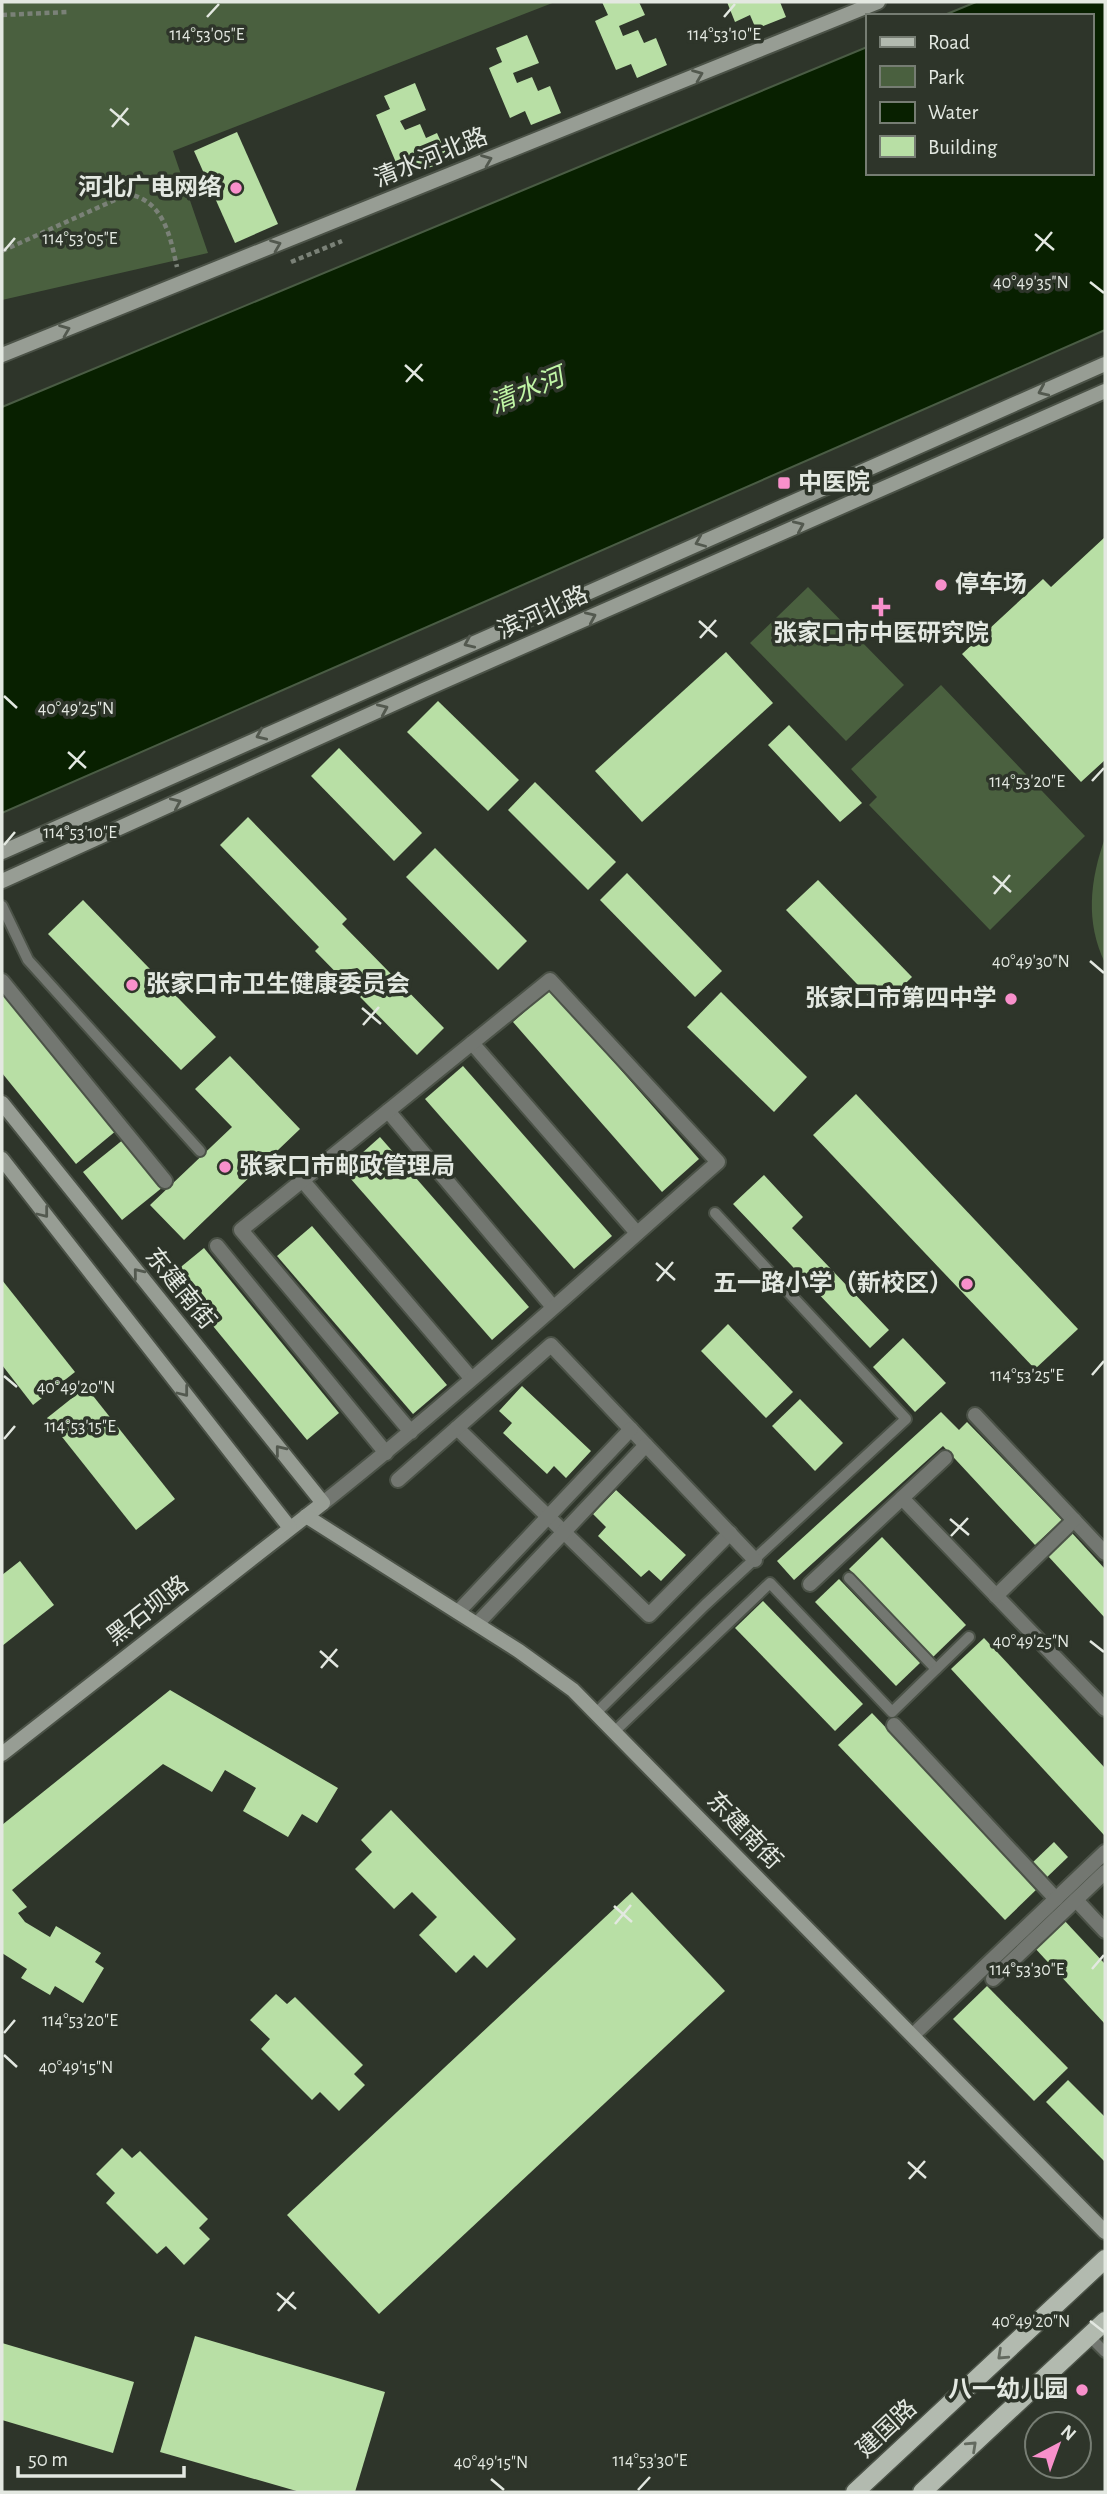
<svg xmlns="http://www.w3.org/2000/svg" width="1107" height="2494" font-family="'Alegreya Sans','Noto Sans SC',sans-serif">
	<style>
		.green { fill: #4a603f }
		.water { fill: #082000; stroke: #4a5c44; stroke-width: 2 }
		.building { fill: #b8dfa5 }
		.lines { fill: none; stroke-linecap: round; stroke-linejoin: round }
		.lane-casing { stroke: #4b5247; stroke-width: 14 }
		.street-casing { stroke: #4b5247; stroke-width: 18 }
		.secondary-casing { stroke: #4b5247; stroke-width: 18 }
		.primary-casing { stroke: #4b5247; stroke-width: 21 }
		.path { stroke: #7a8177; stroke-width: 4.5; stroke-dasharray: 5 3.5; stroke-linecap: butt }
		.lane { stroke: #737771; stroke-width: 10 }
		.street { stroke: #737771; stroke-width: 14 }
		.secondary { stroke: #979d94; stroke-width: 14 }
		.primary { stroke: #b2baaf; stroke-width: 18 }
		.oneway { stroke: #53594f }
		.oneway2 { stroke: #636a5f }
		.ticks { fill: none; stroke: #e3e8e1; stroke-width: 2.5 }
		.poi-dot { fill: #f890cb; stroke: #2e352a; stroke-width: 2.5 }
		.labels { text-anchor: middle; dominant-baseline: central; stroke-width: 7; stroke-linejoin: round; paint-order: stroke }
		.street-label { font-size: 24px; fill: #e3e8e1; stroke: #2e352a }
		.poi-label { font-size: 24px; font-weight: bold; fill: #e3e8e1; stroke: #2e352a; text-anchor: end }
		.water-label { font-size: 26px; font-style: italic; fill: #c0f6a6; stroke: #2e352a }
		.ticks-label { font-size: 18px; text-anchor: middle; fill: #e3e8e1; stroke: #2e352a; stroke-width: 7; stroke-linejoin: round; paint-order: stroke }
	</style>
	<rect width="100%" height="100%" fill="#2e352a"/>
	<!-- green -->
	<g class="green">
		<polygon points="2,2 555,2 173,151 208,253 2,300"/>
		<polygon points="808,587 904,685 846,741 750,643"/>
		<polygon points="941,685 1085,836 990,930 869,805 877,797 851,769"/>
		<path d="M 1105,838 L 1105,963 C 1085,922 1090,880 1105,838 Z"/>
	</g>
	<!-- water -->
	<polygon class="water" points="976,2 1105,2 1105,330 2,813 2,407 867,47 867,173 1091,173 1091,16 942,16"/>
	<!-- building -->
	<g class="building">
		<polygon points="602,2 639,2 645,15 619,26 623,36 638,30 644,43 656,38 667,65 637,78 631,64 616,70 595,21 608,15"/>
		<polygon points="727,2 780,2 786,17 756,29 750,15 735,22"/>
		<polygon points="527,35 539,63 513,73 517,83 532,77 538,91 550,86 561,113 531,125 525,111 510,118 489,68 502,62 496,48"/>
		<polygon points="415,83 426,110 400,121 405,130 420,124 426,138 437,133 449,160 418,172 412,159 397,165 376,115 390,109 384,96"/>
		<polygon points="237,132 278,224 235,243 194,151"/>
		<polygon points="1105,537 1105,760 1081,782 962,654 1043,579 1051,587"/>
		<polygon points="726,652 773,703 642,822 595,771"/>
		<polygon points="438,701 519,780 488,811 407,732"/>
		<polygon points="789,725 862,803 840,822 768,745"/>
		<polygon points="339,748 422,833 394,861 311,776"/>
		<polygon points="535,782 616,862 588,890 508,810"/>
		<polygon points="248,817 347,919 342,924 444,1028 417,1055 315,951 319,947 220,845"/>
		<polygon points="435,848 527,941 498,970 406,877"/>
		<polygon points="627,873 722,971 695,997 600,900"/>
		<polygon points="818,880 912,977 880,1008 786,910"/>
		<polygon points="83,900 216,1037 181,1070 48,934"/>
		<polygon points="2,989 117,1130 76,1164 2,1073"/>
		<polygon points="550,989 699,1159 662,1192 513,1022"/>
		<polygon points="721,992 807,1077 774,1112 687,1027"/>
		<polygon points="230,1056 300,1129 184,1240 150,1205 232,1127 195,1089"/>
		<polygon points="463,1066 612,1236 574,1269 425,1099"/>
		<polygon points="856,1094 1078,1329 1035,1369 813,1135"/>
		<polygon points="380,1137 529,1307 492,1340 343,1170"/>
		<polygon points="124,1139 163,1187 122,1220 83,1172"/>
		<polygon points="764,1175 803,1217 792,1228 889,1330 870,1348 733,1204"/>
		<polygon points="312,1226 447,1385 413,1414 277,1256"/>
		<polygon points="204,1248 339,1413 307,1440 171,1275"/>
		<polygon points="2,1280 75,1372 33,1405 2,1365"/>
		<polygon points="728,1324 793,1392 766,1418 701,1351"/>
		<polygon points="903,1338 946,1383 915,1412 873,1367"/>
		<polygon points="522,1386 591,1451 566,1478 554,1466 547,1474 503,1433 512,1423 499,1411"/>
		<polygon points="86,1387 175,1499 136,1530 47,1418"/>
		<polygon points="800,1399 843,1443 815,1471 772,1426"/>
		<polygon points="941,1412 959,1430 967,1422 1062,1520 1035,1545 943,1446 794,1580 777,1561"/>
		<polygon points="616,1490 686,1555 661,1581 649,1570 641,1577 598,1536 606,1527 593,1514"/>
		<polygon points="1072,1533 1105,1569 1105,1618 1048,1556"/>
		<polygon points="882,1537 966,1625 933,1657 849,1569"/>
		<polygon points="20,1561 54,1605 2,1646 2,1575"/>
		<polygon points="839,1579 920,1663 896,1686 815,1602"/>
		<polygon points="763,1601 863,1704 835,1731 735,1628"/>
		<polygon points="984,1638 1105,1768 1104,1835 951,1669"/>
		<polygon points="170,1690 338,1788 317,1823 302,1814 288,1837 243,1811 256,1788 225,1770 212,1792 163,1764 12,1890 27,1907 18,1913 25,1922 50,1937 56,1926 101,1953 95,1962 104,1968 83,2003 55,1986 50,1995 21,1978 27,1969 2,1953 2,1825"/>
		<polygon points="872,1713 1038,1888 1005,1920 838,1745"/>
		<polygon points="391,1810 516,1939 487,1968 474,1955 456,1973 419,1935 437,1917 412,1892 394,1909 355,1869 372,1852 361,1840"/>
		<polygon points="1054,1842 1068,1857 1044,1880 1030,1865"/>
		<polygon points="632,1892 725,1991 379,2314 287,2215"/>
		<polygon points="1063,1919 1105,1964 1105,2024 1033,1946"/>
		<polygon points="987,1986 1068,2068 1034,2101 953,2019"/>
		<polygon points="276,1994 287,2004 295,1997 363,2065 354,2074 365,2085 339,2111 320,2092 312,2100 261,2049 270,2039 250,2020"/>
		<polygon points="1068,2080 1105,2117 1105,2162 1046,2102"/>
		<polygon points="122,2148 132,2158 140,2151 208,2219 199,2228 210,2239 184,2265 166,2246 157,2254 106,2203 115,2193 96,2174"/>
		<polygon points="195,2336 385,2392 355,2492 300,2492 160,2452"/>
		<polygon points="2,2343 134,2382 113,2453 2,2420"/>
	</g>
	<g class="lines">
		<defs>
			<g id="lane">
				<polyline points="2,906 28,960 200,1151"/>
				<polyline points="849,1578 936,1669"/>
				<polyline points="596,1713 705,1605 906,1419 715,1213"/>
				<polyline points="615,1731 770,1583 892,1712 969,1637"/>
				<polyline points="1089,2336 1105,2352"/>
			</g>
			<g id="street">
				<polyline points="2,981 165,1181"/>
				<polyline points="472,1043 637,1233"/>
				<polyline points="388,1111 553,1307"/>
				<polyline points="302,1180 471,1378"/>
				<polyline points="217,1246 386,1453"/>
				<polyline points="975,1415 1105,1553"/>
				<polyline points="457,1428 649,1615 730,1533"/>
				<polyline points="398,1480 551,1345 755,1560"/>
				<polyline points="902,1498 1105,1709"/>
				<path d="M 323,1503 C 459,1395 587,1277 718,1162 L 550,980 L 241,1230 L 411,1432"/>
				<polyline points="810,1584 945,1458"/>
				<polyline points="996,1596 1074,1520"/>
				<polyline points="458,1612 631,1429"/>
				<polyline points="477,1624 646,1445"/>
				<polyline points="894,1725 1056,1899"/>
				<polyline points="1076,1900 1105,1931"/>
				<polyline points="993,1979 1105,1872"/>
				<polyline points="913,2035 1105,1852"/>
			</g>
			<g id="secondary">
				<polyline points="2,355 878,2"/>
				<polyline points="2,852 1105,364"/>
				<polyline points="2,881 426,689 1105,391"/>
				<polyline points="2,1103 323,1503 2,1754"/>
				<polyline points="2,1159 290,1528"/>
				<polyline points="306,1516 519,1651 573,1690 1105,2232"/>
			</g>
			<g id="primary">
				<polyline points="855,2492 1105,2259"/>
				<polyline points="922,2492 1105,2321"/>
			</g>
		</defs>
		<!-- lane casing -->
		<use href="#lane" class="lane-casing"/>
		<!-- street casing -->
		<use href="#street" class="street-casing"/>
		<!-- secondary casing -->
		<use href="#secondary" class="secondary-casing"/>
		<!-- primary casing -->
		<use href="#primary" class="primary-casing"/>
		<!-- path -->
		<g class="path">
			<polyline points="2,15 67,12"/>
			<path d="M 2,251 L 128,194 C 164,201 170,236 177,267"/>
			<polyline points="291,262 342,241"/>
		</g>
		<!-- lane -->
		<use href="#lane" class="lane"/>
		<!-- street -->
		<use href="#street" class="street"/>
		<!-- secondary -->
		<use href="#secondary" class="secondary"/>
		<!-- primary -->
		<use href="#primary" class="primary"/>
	</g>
	<!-- one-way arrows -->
	<defs><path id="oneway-chevron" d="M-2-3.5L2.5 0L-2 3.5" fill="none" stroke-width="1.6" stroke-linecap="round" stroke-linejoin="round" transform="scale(1.75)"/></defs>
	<g class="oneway">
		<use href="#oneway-chevron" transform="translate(698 75) rotate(-22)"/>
		<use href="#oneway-chevron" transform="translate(487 160) rotate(-22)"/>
		<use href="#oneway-chevron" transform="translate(276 245) rotate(-22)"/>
		<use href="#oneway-chevron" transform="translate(65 330) rotate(-22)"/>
		<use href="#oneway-chevron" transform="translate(1043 391) rotate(156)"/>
		<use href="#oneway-chevron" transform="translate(799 526) rotate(-24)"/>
		<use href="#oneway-chevron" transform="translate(700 542) rotate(157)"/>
		<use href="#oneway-chevron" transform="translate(591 617) rotate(-24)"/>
		<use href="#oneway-chevron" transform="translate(469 643) rotate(156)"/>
		<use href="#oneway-chevron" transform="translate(383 709) rotate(-24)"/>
		<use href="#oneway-chevron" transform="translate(261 735) rotate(156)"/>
		<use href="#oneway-chevron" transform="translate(176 803) rotate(-24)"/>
		<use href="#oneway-chevron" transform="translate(44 1213) rotate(52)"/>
		<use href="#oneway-chevron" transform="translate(138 1273) rotate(-129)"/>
		<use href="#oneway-chevron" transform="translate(184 1392) rotate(52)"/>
		<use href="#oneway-chevron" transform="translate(280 1450) rotate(-129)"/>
	</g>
	<g class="oneway2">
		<use href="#oneway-chevron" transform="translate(1002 2355) rotate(137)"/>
		<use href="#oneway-chevron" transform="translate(972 2446) rotate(-43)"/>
	</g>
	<!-- ticks -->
	<path class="ticks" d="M 207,17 L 219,4M 724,17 L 735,4M 110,109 L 129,125M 112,127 L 128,108M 1035,234 L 1054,250M 4,251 L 15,238M 1036,251 L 1052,232M 1090,282 L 1104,293M 405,365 L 423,381M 406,382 L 422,364M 699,621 L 717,637M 700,638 L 716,620M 4,696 L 17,708M 68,752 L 86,768M 69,769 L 85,751M 1092,781 L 1104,768M 4,845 L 15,832M 993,876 L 1011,892M 994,894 L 1010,875M 1090,961 L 1104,973M 362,1008 L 381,1024M 363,1025 L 379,1007M 656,1263 L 675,1280M 657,1281 L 673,1262M 1092,1375 L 1104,1361M 4,1376 L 17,1387M 4,1439 L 15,1426M 950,1519 L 969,1535M 951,1536 L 968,1518M 1090,1641 L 1104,1652M 320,1651 L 338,1667M 321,1668 L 337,1649M 614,1906 L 632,1922M 615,1924 L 631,1905M 1092,1969 L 1104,1955M 4,2033 L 15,2020M 4,2055 L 17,2067M 908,2162 L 926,2178M 909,2179 L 925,2161M 277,2293 L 296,2309M 278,2311 L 294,2292M 1090,2321 L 1104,2332M 491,2479 L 504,2490M 638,2490 L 650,2477"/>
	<!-- markers -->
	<g class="poi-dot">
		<circle cx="236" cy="188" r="7"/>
		<rect x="777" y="476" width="14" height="14" rx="3.5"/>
		<circle cx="941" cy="585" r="7"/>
		<path d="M877.5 596.5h7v7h7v7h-7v7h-7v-7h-7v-7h7z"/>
		<circle cx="132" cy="985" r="7"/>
		<circle cx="1011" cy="999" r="7"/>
		<circle cx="225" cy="1167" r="7"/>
		<circle cx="967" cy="1284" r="7"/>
		<circle cx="1082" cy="2390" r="7"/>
	</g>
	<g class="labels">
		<!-- street labels -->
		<g class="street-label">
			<text transform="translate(431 158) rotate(-22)">清水河北路</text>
			<text transform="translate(543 613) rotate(-24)">滨河北路</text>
			<text transform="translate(180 1289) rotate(51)">东建南街</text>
			<text transform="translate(148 1611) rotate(-38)">黑石坝路</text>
			<text transform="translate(744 1831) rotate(46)">东建南街</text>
			<text transform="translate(887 2429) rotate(-43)">建国路</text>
		</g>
		<!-- poi labels -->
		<g class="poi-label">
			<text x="222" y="188">河北广电网络</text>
			<text x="798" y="483" text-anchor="start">中医院</text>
			<text x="955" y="585" text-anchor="start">停车场</text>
			<text x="881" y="634" text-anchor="middle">张家口市中医研究院</text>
			<text x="146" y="985" text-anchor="start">张家口市卫生健康委员会</text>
			<text x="997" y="999">张家口市第四中学</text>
			<text x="239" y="1167" text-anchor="start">张家口市邮政管理局</text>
			<text x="953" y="1284">五一路小学（新校区）</text>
			<text x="1068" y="2390">八一幼儿园</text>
		</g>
		<!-- water labels -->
		<g class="water-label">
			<text transform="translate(527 391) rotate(-23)">清水河</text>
		</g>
	</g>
	<g class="ticks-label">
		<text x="207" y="40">114°53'05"E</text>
		<text x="724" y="40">114°53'10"E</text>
		<text x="80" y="244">114°53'05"E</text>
		<text x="1031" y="288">40°49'35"N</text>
		<text x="76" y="714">40°49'25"N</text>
		<text x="1027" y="787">114°53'20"E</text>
		<text x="80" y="838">114°53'10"E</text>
		<text x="1031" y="967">40°49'30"N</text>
		<text x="1027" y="1381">114°53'25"E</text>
		<text x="76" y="1393">40°49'20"N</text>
		<text x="80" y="1432">114°53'15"E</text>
		<text x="1031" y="1647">40°49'25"N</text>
		<text x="1027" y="1975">114°53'30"E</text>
		<text x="80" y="2026">114°53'20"E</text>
		<text x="76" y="2073">40°49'15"N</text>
		<text x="1031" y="2327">40°49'20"N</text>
		<text x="650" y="2466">114°53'30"E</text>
		<text x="491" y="2468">40°49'15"N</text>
	</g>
	<!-- border -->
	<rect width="1107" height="2494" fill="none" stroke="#e3e8e1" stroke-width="7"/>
	<!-- legend -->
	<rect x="866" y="14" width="228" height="161" fill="#2e352a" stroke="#767d73" stroke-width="2"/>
	<rect x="880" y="37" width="35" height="10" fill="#b2baaf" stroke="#767d73" stroke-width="2"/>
	<text x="928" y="49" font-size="21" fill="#e3e8e1">Road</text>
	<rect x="880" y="66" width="35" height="21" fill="#4a603f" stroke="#767d73" stroke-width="2"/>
	<text x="928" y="84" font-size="21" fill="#e3e8e1">Park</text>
	<rect x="880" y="102" width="35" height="21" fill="#082000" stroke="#767d73" stroke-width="2"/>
	<text x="928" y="119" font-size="21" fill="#e3e8e1">Water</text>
	<rect x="880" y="136" width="35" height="21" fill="#b8dfa5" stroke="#767d73" stroke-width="2"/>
	<text x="928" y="154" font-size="21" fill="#e3e8e1">Building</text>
	<!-- north arrow -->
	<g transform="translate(1058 2445) rotate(41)"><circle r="33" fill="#2e352a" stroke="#767d73" stroke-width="2"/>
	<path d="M0-5L12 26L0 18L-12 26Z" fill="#f890cb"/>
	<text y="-10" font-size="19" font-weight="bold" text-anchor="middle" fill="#e3e8e1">N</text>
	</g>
	<!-- scale -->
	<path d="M18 2466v10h166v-10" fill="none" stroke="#e3e8e1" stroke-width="3.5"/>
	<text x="28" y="2466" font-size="21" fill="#e3e8e1" stroke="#2e352a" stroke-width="5" paint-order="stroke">50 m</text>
</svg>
